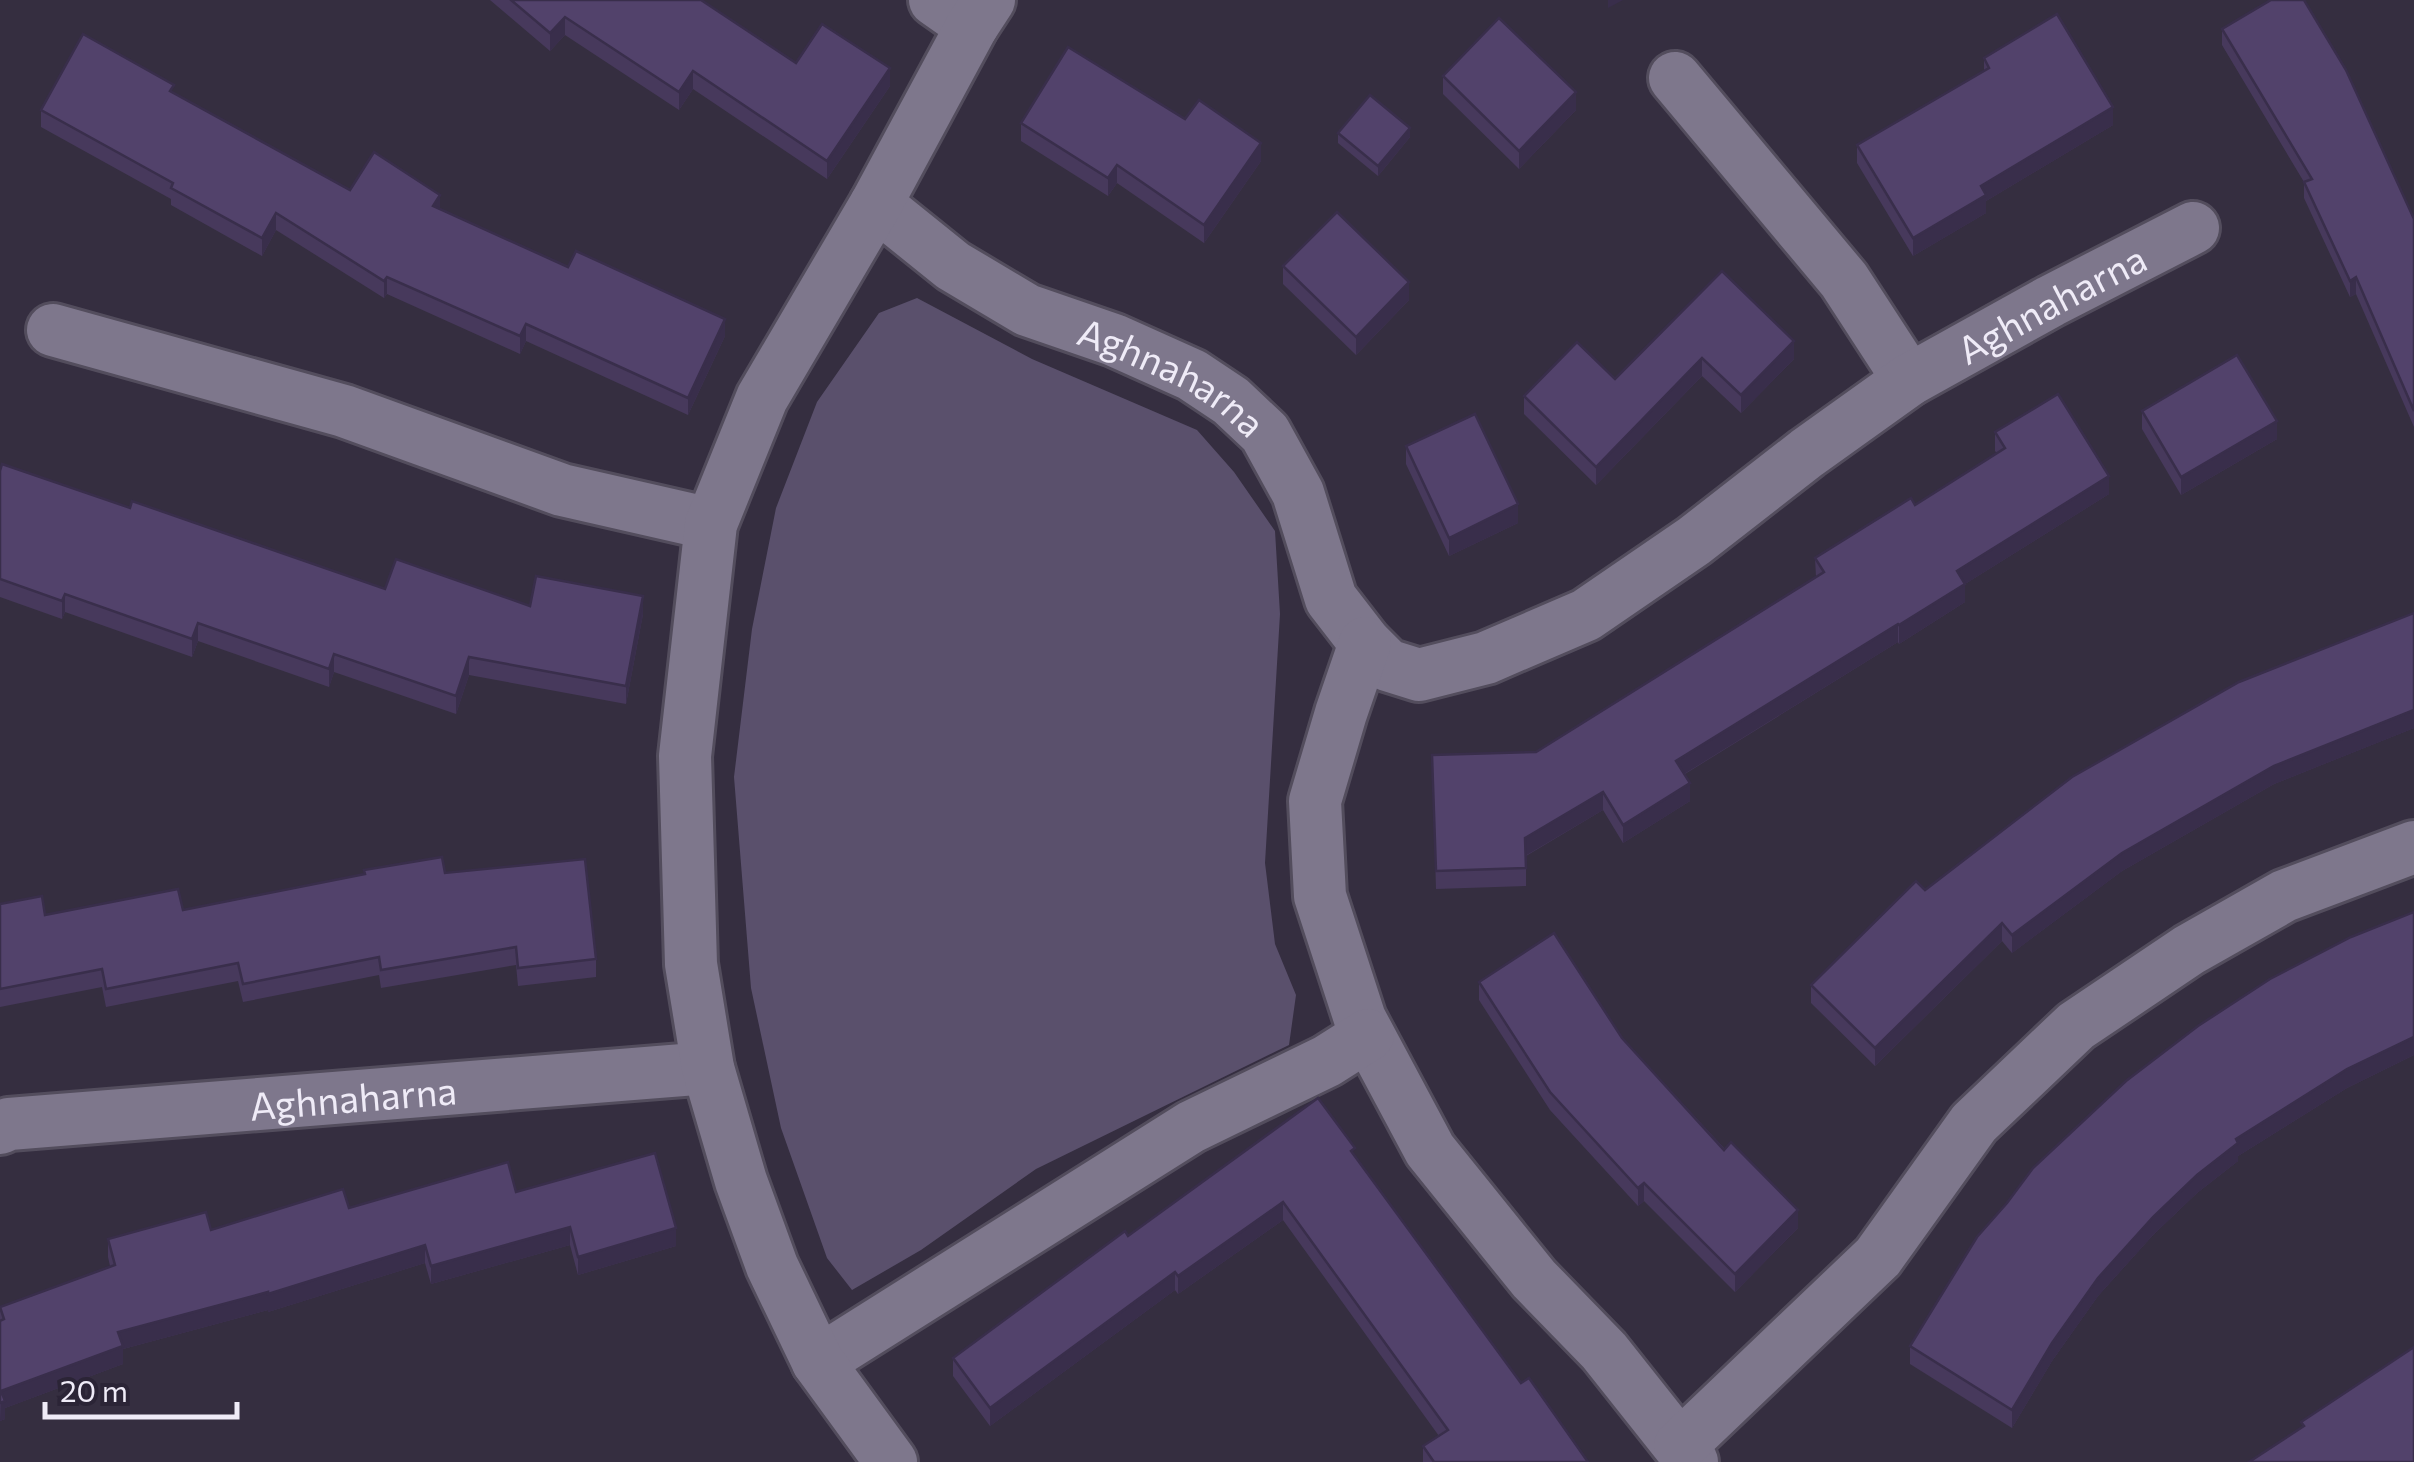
<svg xmlns="http://www.w3.org/2000/svg" width="2414" height="1462" font-family="Commissioner,sans-serif">
	<style>
		.green { fill: #5a506c }
		.lines { fill: none; stroke-linecap: round; stroke-linejoin: round }
		.minor-casing { stroke: #534d5d; stroke-width: 58 }
		.minor { stroke: #7e778c; stroke-width: 52 }
		.wall { fill: #47395c }
		.shaded-wall { fill: #392e4b }
		.building { fill: #52426b; stroke: #392e4b; stroke-width: 2.5 }
		.labels { text-anchor: middle; dominant-baseline: central; stroke-width: 8; stroke-linejoin: round; paint-order: stroke }
		.street-label { font-size: 38px; fill: #efebf7; stroke: #2b2436 }
	</style>
	<rect width="100%" height="100%" fill="#352e40"/>
	<!-- green -->
	<polygon class="green" points="917,298 1032,359 1197,430 1234,472 1275,531 1280,614 1265,863 1275,944 1296,995 1289,1045 1036,1169 921,1250 852,1290 827,1258 781,1128 751,988 734,777 752,629 776,508 817,402 879,313"/>
	<g class="lines">
		<defs>
			<g id="minor">
				<polyline points="935,0 972,26"/>
				<polyline points="1675,78 1844,280 1909,380"/>
				<path id="s1" d="M 876,204 L 953,266 L 1027,310 L 1114,340 L 1192,375 L 1231,401 L 1265,433 L 1298,493 L 1331,599 L 1365,643 L 1387,665 L 1419,675 L 1486,658 L 1586,615 L 1694,541 L 1807,453 L 1909,380 L 2051,301 L 2193,228"/>
				<polyline points="53,330 344,411 562,490 711,524"/>
				<polyline points="1365,643 1341,713 1315,801 1320,896 1360,1019 1430,1150 1534,1279 1604,1351 1692,1462"/>
				<path id="s2" d="M 0,1128 L 9,1124 L 708,1068"/>
				<polyline points="818,1362 1191,1127 1327,1061 1368,1035"/>
				<polyline points="1680,1446 1878,1257 1974,1123 2076,1026 2189,950 2284,896 2414,847"/>
				<polyline points="891,1462 818,1362 772,1266 741,1181 708,1068 691,964 685,756 711,524 762,398 876,204 972,26 989,0"/>
			</g>
		</defs>
		<!-- minor casing -->
		<use href="#minor" class="minor-casing"/>
		<!-- minor -->
		<use href="#minor" class="minor"/>
	</g>
	<!-- wall -->
	<g class="wall">
		<polygon points="490,0 701,0 796,63 890,86 827,179 693,89 679,110 565,35 550,51"/>
		<polygon points="2222,29 2414,219 2414,427 2356,294 2350,297 2304,198 2304,182 2222,45"/>
		<polygon points="1984,58 2113,125 1986,201 1986,213 1913,256 1857,163 1857,145 1984,71"/>
		<polygon points="1443,76 1576,110 1519,169 1443,94"/>
		<polygon points="174,93 350,190 440,209 725,336 688,415 526,341 520,354 387,294 384,298 276,230 262,256 171,205 171,199 41,127 41,110"/>
		<polygon points="1185,119 1261,161 1204,243 1117,183 1108,196 1021,141 1021,123"/>
		<polygon points="1338,133 1410,137 1378,176 1338,143"/>
		<polygon points="1283,266 1409,300 1356,355 1283,284"/>
		<polygon points="1722,271 1794,359 1741,413 1702,376 1596,485 1524,414 1524,396 1615,379"/>
		<polygon points="2142,411 2277,439 2181,495 2142,429"/>
		<polygon points="1995,432 2109,494 1965,584 1965,602 1899,644 1898,642 1685,774 1690,801 1623,843 1603,810 1526,856 1526,886 1436,889 1432,755 1536,752 1816,577 1815,558 1915,505 1997,453 1995,451"/>
		<polygon points="1406,446 1518,523 1449,556 1406,464"/>
		<polygon points="0,471 130,508 385,589 530,606 643,614 626,704 469,675 456,714 334,672 329,687 198,641 192,657 65,612 62,619 0,597"/>
		<polygon points="2414,613 2414,728 2274,784 2122,871 2012,953 2002,941 1875,1066 1811,1003 1811,985 1925,890"/>
		<polygon points="445,873 596,959 596,977 518,986 516,965 381,988 379,975 243,1002 238,981 106,1007 102,987 0,1007 0,904 45,915 183,910"/>
		<polygon points="2414,912 2414,1055 2347,1088 2238,1156 2238,1161 2197,1193 2153,1235 2098,1296 2052,1361 2012,1428 1910,1364 1910,1346"/>
		<polygon points="1479,982 1622,1038 1798,1228 1735,1292 1644,1201 1638,1206 1550,1110 1479,1000"/>
		<polygon points="1355,1157 1521,1383 1588,1462 1423,1462 1423,1446 1439,1436 1283,1220 1178,1294 1175,1290 990,1426 953,1376 953,1358 1128,1236"/>
		<polygon points="516,1192 676,1246 578,1275 570,1245 431,1284 425,1263 268,1312 268,1310 123,1349 123,1364 5,1408 5,1419 0,1421 0,1307 110,1266 108,1257 108,1239 211,1230 349,1208"/>
	</g>
	<!-- shaded-wall -->
	<g class="shaded-wall">
		<polygon points="1608,0 1623,0 1608,8"/>
		<polygon points="565,17 565,35 550,51 550,33"/>
		<polygon points="890,68 890,86 827,179 827,161"/>
		<polygon points="693,71 693,89 679,110 679,92"/>
		<polygon points="1576,92 1576,110 1519,169 1519,151"/>
		<polygon points="2113,107 2113,125 1986,201 1986,213 1913,256 1913,238 1981,186"/>
		<polygon points="1410,128 1410,137 1378,176 1378,166"/>
		<polygon points="1261,143 1261,161 1204,243 1204,225"/>
		<polygon points="1117,165 1117,183 1108,196 1108,178"/>
		<polygon points="440,195 440,212 433,206"/>
		<polygon points="276,213 276,230 262,256 262,238"/>
		<polygon points="387,277 387,294 384,298 384,281"/>
		<polygon points="2356,277 2356,294 2350,297 2350,281"/>
		<polygon points="1409,282 1409,300 1356,355 1356,337"/>
		<polygon points="725,319 725,336 688,415 688,398"/>
		<polygon points="526,324 526,341 520,354 520,336"/>
		<polygon points="1794,341 1794,359 1741,413 1741,395"/>
		<polygon points="1702,358 1702,376 1596,485 1596,467"/>
		<polygon points="2277,421 2277,439 2181,495 2181,477"/>
		<polygon points="2109,476 2109,494 1957,589 1957,571"/>
		<polygon points="1518,504 1518,523 1449,556 1449,538"/>
		<polygon points="1965,584 1965,602 1899,644 1899,625"/>
		<polygon points="65,594 65,612 62,619 62,601"/>
		<polygon points="643,596 643,614 626,704 626,686"/>
		<polygon points="198,623 198,641 192,657 192,639"/>
		<polygon points="1898,624 1898,642 1676,779 1676,761"/>
		<polygon points="334,654 334,672 329,687 329,669"/>
		<polygon points="469,657 469,675 456,714 456,696"/>
		<polygon points="2414,710 2414,728 2274,784 2122,871 2012,953 2012,935 2122,853 2274,766"/>
		<polygon points="1690,783 1690,801 1623,843 1623,825"/>
		<polygon points="1603,792 1603,810 1525,856 1525,838"/>
		<polygon points="2002,923 2002,941 1875,1066 1875,1048"/>
		<polygon points="2414,1037 2414,1055 2347,1088 2238,1156 2238,1161 2197,1193 2153,1235 2098,1296 2052,1361 2012,1428 2012,1410 2052,1343 2098,1278 2153,1217 2236,1139 2347,1069"/>
		<polygon points="1644,1183 1644,1201 1638,1206 1638,1188"/>
		<polygon points="1283,1202 1283,1220 1178,1294 1178,1276"/>
		<polygon points="1798,1210 1798,1228 1735,1292 1735,1274"/>
		<polygon points="570,1227 570,1245 431,1284 431,1266"/>
		<polygon points="676,1228 676,1246 578,1275 578,1257"/>
		<polygon points="425,1245 425,1263 268,1312 268,1294"/>
		<polygon points="1175,1272 1175,1290 990,1426 990,1408"/>
		<polygon points="268,1292 268,1310 123,1349 123,1364 5,1408 5,1419 0,1421 1,1391 118,1332"/>
	</g>
	<!-- building -->
	<g class="building">
		<polygon points="511,0 701,0 796,63 822,24 890,68 827,161 693,71 679,92 565,17 550,33"/>
		<polygon points="2271,0 2304,0 2346,70 2414,219 2414,411 2356,277 2350,281 2304,182 2312,179 2222,29"/>
		<polygon points="2057,14 2113,107 1981,186 1986,195 1913,238 1857,145 1989,68 1984,58"/>
		<polygon points="1499,18 1576,92 1519,151 1443,76"/>
		<polygon points="83,34 174,85 170,91 350,190 374,152 440,195 433,206 568,267 576,251 725,319 688,398 526,324 520,336 387,277 384,281 276,213 262,238 171,188 173,183 41,110"/>
		<polygon points="1068,47 1185,119 1199,100 1261,143 1204,225 1117,165 1108,178 1021,123"/>
		<polygon points="1370,95 1410,128 1378,166 1338,133"/>
		<polygon points="1337,212 1409,282 1356,337 1283,266"/>
		<polygon points="1722,271 1794,341 1741,395 1702,358 1596,467 1524,396 1577,342 1615,379"/>
		<polygon points="2237,355 2277,421 2181,477 2142,411"/>
		<polygon points="2058,394 2109,476 1957,571 1965,584 1899,625 1898,624 1676,761 1690,783 1623,825 1603,792 1525,838 1526,868 1436,871 1432,755 1536,752 1824,572 1815,558 1911,498 1915,505 2005,448 1995,432"/>
		<polygon points="1475,414 1518,504 1449,538 1406,446"/>
		<polygon points="2,464 130,508 132,501 385,589 396,559 530,606 536,576 643,596 626,686 469,657 456,696 334,654 329,669 198,623 192,639 65,594 62,601 0,579 0,471"/>
		<polygon points="2414,613 2414,710 2274,766 2122,853 2012,935 2002,923 1875,1048 1811,985 1916,881 1925,890 2072,777 2239,682"/>
		<polygon points="442,857 445,873 585,859 596,959 518,968 516,947 381,970 379,957 243,984 238,963 106,989 102,969 0,989 0,904 42,896 45,915 178,889 183,910 365,874 364,870"/>
		<polygon points="2414,912 2414,1037 2347,1069 2236,1139 2238,1143 2197,1175 2153,1217 2098,1278 2052,1343 2012,1410 1910,1346 1977,1237 2007,1203 2033,1168 2126,1081 2198,1026 2270,979 2351,937"/>
		<polygon points="1554,933 1622,1038 1724,1150 1731,1142 1798,1210 1735,1274 1644,1183 1638,1188 1550,1092 1479,982"/>
		<polygon points="1318,1098 1355,1148 1351,1151 1521,1383 1529,1378 1588,1462 1434,1462 1423,1446 1448,1430 1283,1202 1178,1276 1175,1272 990,1408 953,1358 1125,1231 1128,1236"/>
		<polygon points="655,1153 676,1228 578,1257 570,1227 431,1266 425,1245 268,1294 268,1292 118,1332 123,1346 1,1391 5,1401 0,1403 0,1321 4,1319 0,1307 115,1265 108,1239 206,1212 211,1230 343,1189 349,1208 508,1162 516,1192"/>
		<polygon points="2414,1347 2414,1462 2249,1462 2304,1426 2301,1422"/>
	</g>
	<g class="labels">
		<!-- street labels -->
		<g class="street-label">
			<text stroke="none"><textPath href="#s1" startOffset="1495">Aghnaharna</textPath></text>
			<text stroke="none"><textPath href="#s1" startOffset="345">Aghnaharna</textPath></text>
			<text stroke="none"><textPath href="#s2" startOffset="355">Aghnaharna</textPath></text>
		</g>
	</g>
	<!-- scale -->
	<path d="M45 1402v15h192v-15" fill="none" stroke="#efebf7" stroke-width="5"/>
	<text x="60" y="1402" font-size="30" fill="#efebf7" stroke="#2b2436" stroke-width="8" paint-order="stroke">20 m</text>
</svg>
